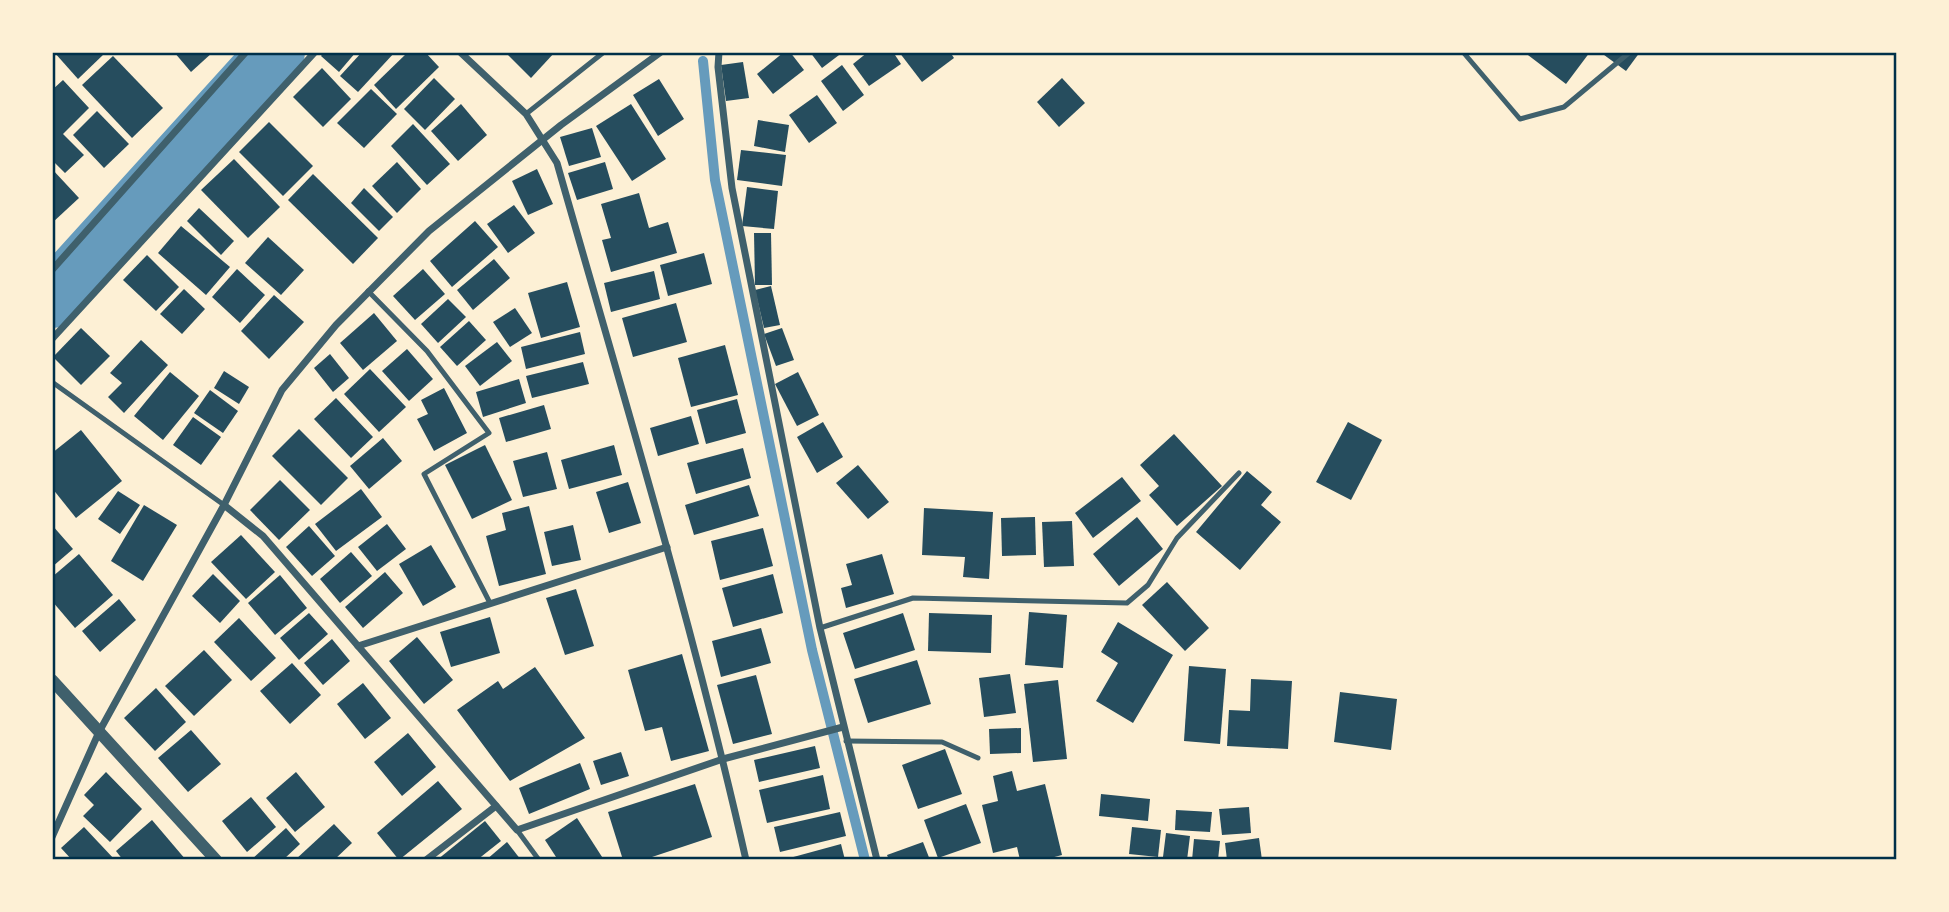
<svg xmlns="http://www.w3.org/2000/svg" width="1949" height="912" font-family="Rubik,sans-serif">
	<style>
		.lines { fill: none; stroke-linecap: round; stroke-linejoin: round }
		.stream { stroke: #669bbc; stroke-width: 10 }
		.river { stroke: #669bbc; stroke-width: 58 }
		.building { fill: #264d5e }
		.service { stroke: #3f606c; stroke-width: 5 }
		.minor { stroke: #3f606c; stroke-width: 7 }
		.tertiary { stroke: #3f606c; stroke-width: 12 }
		.neatline { fill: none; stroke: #003049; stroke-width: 2.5 }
	</style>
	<rect width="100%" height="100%" fill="#fdf0d5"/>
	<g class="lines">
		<!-- stream -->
		<polyline class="stream" points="703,61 715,180 812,650 865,860"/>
		<!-- river -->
		<polyline class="river" points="52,299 276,52"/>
	</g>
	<!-- building -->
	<g class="building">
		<polygon points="54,52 103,52 104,54 78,79"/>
		<polygon points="174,52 213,52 191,72"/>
		<polygon points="324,52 356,52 339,72 321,56"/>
		<polygon points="362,52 395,52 358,92 340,76"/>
		<polygon points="408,52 425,52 439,67 396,109 374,85"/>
		<polygon points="505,52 555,52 531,78"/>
		<polygon points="784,52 790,52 804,70 773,94 757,74"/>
		<polygon points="810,52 843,52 822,68"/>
		<polygon points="868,52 893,52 901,64 869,86 853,64"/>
		<polygon points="899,52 950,52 954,58 922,82"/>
		<polygon points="1524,52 1590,52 1566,84"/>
		<polygon points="1600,52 1640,52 1626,71"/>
		<polygon points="113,56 163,108 132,138 82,85"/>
		<polygon points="743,62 749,98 726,101 721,65"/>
		<polygon points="842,65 864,95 843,111 821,81"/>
		<polygon points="322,68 351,99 323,127 293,97"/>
		<polygon points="434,78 455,99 425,130 404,109"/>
		<polygon points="1062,78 1085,103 1059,127 1037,102"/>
		<polygon points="659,79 684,119 658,136 633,95"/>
		<polygon points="63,80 89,108 63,134 84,155 65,173 52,160 52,90"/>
		<polygon points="371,89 397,114 364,148 337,123"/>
		<polygon points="817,95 837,123 809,143 789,115"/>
		<polygon points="461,104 487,135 458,161 431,131"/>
		<polygon points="631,104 666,159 632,181 596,126"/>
		<polygon points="97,111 129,144 104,168 73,135"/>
		<polygon points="758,120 789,125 785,152 754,146"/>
		<polygon points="269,122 313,166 283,196 239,152"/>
		<polygon points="413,124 450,164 427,185 391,146"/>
		<polygon points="592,128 601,157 569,166 560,137"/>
		<polygon points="741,150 786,155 782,186 737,180"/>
		<polygon points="234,159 280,207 248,238 201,190"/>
		<polygon points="397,162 421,189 397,213 372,186"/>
		<polygon points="605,162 613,189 577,200 568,173"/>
		<polygon points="52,169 79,198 52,223"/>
		<polygon points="537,169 553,204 528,215 512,181"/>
		<polygon points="313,174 378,238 353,264 288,200"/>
		<polygon points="747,187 778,191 774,229 742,226"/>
		<polygon points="364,188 393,217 379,231 351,203"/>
		<polygon points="639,193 649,228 668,222 677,253 611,272 602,240 611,238 601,204"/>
		<polygon points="514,205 535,233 508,253 487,224"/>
		<polygon points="199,208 234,241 221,255 187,221"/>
		<polygon points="475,221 498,247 452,287 430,261"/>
		<polygon points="181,226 230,267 206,295 158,253"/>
		<polygon points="754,233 771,233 772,285 755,285"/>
		<polygon points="268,237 304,270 281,295 245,263"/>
		<polygon points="704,253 712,284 668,296 660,265"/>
		<polygon points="147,255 179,287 156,311 123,280"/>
		<polygon points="494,259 510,278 473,310 457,290"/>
		<polygon points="237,269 265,295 240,323 212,297"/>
		<polygon points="423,269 445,294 415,320 393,296"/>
		<polygon points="654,271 660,299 611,312 604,283"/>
		<polygon points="567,282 580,327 541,338 528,293"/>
		<polygon points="771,286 780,325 764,328 755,290"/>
		<polygon points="184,289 205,309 182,334 160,314"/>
		<polygon points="274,295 304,322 269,359 241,331"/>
		<polygon points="448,299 466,317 438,343 421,324"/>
		<polygon points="676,303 687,342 633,357 622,318"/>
		<polygon points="515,308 532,333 510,347 493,322"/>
		<polygon points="374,313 397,341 363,370 340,343"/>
		<polygon points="469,321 486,340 457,366 440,347"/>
		<polygon points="81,328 110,356 81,385 53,357"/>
		<polygon points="782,328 794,360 776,366 764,334"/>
		<polygon points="580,332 585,354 526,369 521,347"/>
		<polygon points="141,340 168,365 124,413 108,397 122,383 110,373"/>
		<polygon points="497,342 512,361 480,386 465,366"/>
		<polygon points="725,345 738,395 691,407 678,358"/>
		<polygon points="407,349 433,379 409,401 382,371"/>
		<polygon points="330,354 349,378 333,392 314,368"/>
		<polygon points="583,362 589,384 532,398 526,376"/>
		<polygon points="370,369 406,407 379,432 344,394"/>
		<polygon points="224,371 249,387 239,404 214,388"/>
		<polygon points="170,372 199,396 163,440 134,416"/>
		<polygon points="798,372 819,415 797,426 775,384"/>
		<polygon points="519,379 526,403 483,417 476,392"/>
		<polygon points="444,388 467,433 434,451 417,419 428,414 421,400"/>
		<polygon points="210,390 238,411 223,433 194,413"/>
		<polygon points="336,398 373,437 351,458 314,419"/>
		<polygon points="737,399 746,433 706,444 697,410"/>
		<polygon points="544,405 551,429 506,442 499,418"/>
		<polygon points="691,416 699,444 658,456 650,428"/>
		<polygon points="193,417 221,437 201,465 173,445"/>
		<polygon points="823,422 843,457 817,473 797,437"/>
		<polygon points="1348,422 1382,440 1351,500 1316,482"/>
		<polygon points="299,429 348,478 321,505 272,456"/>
		<polygon points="81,430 122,481 76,518 52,488 52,453"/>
		<polygon points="1174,434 1222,486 1177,526 1149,495 1159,486 1140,465"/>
		<polygon points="383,438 402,461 369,489 350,466"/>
		<polygon points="485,445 512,500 472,519 445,465"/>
		<polygon points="614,445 622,475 569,489 561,460"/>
		<polygon points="743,448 751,478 696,494 687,463"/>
		<polygon points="547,452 557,489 523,497 513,461"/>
		<polygon points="858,465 889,502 868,519 836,483"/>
		<polygon points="1247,471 1272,492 1261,505 1281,522 1240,570 1196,532"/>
		<polygon points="1122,477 1141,501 1093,538 1075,513"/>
		<polygon points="280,480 310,510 279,540 250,510"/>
		<polygon points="628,482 641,523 609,533 596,492"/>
		<polygon points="749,485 759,516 694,535 685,505"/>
		<polygon points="361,489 382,517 336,551 315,524"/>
		<polygon points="118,491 140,505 120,534 98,519"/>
		<polygon points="144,505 177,525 143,581 111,561"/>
		<polygon points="529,506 546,574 499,586 486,536 506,530 502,513"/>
		<polygon points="924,508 993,512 989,579 963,577 965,557 922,555"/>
		<polygon points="1035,517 1036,555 1002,556 1001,518"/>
		<polygon points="1137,517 1163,549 1119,586 1093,554"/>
		<polygon points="1072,521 1074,566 1044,567 1042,522"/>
		<polygon points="387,524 406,549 377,571 358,547"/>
		<polygon points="52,525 73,549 52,567"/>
		<polygon points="573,525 581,560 552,566 544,532"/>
		<polygon points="309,526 335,556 312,576 286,547"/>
		<polygon points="763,528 773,566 720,580 711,541"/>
		<polygon points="241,535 275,572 246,599 211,562"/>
		<polygon points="431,545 456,587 423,606 399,564"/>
		<polygon points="351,552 372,576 340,603 320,579"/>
		<polygon points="79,554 113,595 75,628 52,601 52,577"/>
		<polygon points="882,554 894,594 846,608 841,588 852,585 846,564"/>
		<polygon points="385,572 403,593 363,628 345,607"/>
		<polygon points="213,574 240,601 220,623 192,596"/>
		<polygon points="773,574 783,613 733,627 722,588"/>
		<polygon points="280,575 307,608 275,635 248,603"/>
		<polygon points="1167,582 1209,628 1185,651 1142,605"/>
		<polygon points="576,589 594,646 565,655 546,598"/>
		<polygon points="119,599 136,620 100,652 82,631"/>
		<polygon points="1029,612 1067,615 1063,668 1025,665"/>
		<polygon points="309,613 328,634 299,660 280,638"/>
		<polygon points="903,613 915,650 855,669 843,633"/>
		<polygon points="929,613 992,615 991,653 928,651"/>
		<polygon points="490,617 500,653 451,667 440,632"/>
		<polygon points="239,618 276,658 251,681 214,642"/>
		<polygon points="1118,622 1173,655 1133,723 1096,701 1118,663 1101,652"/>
		<polygon points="761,628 771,663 721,677 712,641"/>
		<polygon points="417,637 453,680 424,704 389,661"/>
		<polygon points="332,639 350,661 323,685 304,663"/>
		<polygon points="204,650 232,680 194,716 165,686"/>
		<polygon points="682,654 709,751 671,761 662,727 645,731 628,670"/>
		<polygon points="917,660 931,704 868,723 854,679"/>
		<polygon points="292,663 321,695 290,724 260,691"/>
		<polygon points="1189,666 1226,669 1220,744 1184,741"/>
		<polygon points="535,667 585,738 510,781 457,710 498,681 503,689"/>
		<polygon points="1010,674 1016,713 984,717 979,678"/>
		<polygon points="756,675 772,734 733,744 717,685"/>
		<polygon points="1251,679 1292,681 1288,749 1227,746 1229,710 1250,711"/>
		<polygon points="1058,680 1067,759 1033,762 1024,684"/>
		<polygon points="363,683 391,718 365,739 337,704"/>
		<polygon points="156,688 186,722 155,751 124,718"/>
		<polygon points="1340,692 1397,699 1391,750 1334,742"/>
		<polygon points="1021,728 1021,753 990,754 989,729"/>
		<polygon points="191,730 221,764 188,792 158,758"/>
		<polygon points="408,733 436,767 402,796 374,762"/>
		<polygon points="815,746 820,768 759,782 754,760"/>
		<polygon points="945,749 962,794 918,809 902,765"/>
		<polygon points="621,752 629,776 601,785 593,761"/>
		<polygon points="580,763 590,789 529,814 519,788"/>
		<polygon points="1012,771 1017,791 1045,784 1062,855 1043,860 1020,860 1017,847 993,853 982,805 998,801 993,776"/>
		<polygon points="106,772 142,809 110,842 83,816 94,805 84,795"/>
		<polygon points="296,772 325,807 295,832 266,798"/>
		<polygon points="823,775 830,809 767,823 759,790"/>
		<polygon points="438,781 462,809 399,860 377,833"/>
		<polygon points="695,784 712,837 643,860 623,860 608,812"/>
		<polygon points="1101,794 1150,799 1148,821 1099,816"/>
		<polygon points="251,797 276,827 247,852 222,821"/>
		<polygon points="966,804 981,843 938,858 924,820"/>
		<polygon points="1249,807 1251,833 1222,835 1219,809"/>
		<polygon points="1176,810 1212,812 1210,832 1175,830"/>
		<polygon points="840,812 846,836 780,852 774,827"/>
		<polygon points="577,818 604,860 558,860 545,840"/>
		<polygon points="152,820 186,860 123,860 116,851"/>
		<polygon points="485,821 501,841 477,860 437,860"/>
		<polygon points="334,824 352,843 334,860 295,860"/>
		<polygon points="84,827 115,860 72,860 61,848"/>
		<polygon points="1132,827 1161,830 1158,857 1129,854"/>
		<polygon points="286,828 300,844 283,860 251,860"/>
		<polygon points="1166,833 1190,836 1187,860 1163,857"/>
		<polygon points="1259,838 1262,860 1227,860 1225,843"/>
		<polygon points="1194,839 1220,841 1218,860 1192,860"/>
		<polygon points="507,842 521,860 486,860"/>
		<polygon points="923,842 930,860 889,860 887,855"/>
		<polygon points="841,844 845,860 786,860 786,859"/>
	</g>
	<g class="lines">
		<!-- service -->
		<g class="service">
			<polyline points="1463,52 1520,119 1564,107 1630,52"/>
			<polyline points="526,114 604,52"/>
			<polyline points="368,291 427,351 489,433 424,474 490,603"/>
			<polyline points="52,382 224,505"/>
			<polyline points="820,628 913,598 1127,603 1148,585 1177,538 1239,473"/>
			<polyline points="846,741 942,742 978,758"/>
			<polyline points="517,830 539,860"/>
		</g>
		<!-- minor -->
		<g class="minor">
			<path d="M 460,52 L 526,114 L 557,163 C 623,395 693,625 746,860"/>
			<polyline points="719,52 718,67 732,188 820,628 877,860"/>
			<polyline points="52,270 246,52"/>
			<polyline points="52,339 315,52"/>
			<polyline points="224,505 263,536 358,646 667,547"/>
			<polyline points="358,646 517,830 723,759 843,727"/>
			<polyline points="52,837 99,732 224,505 282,390 336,325 429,231 561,125 661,52"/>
			<polyline points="426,860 496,806"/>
		</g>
		<!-- tertiary -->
		<polyline class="tertiary" points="52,680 216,860"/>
	</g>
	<!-- border -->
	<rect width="1949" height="912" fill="none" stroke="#fdf0d5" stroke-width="108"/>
	<rect x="54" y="54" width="1841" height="804" class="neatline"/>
</svg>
